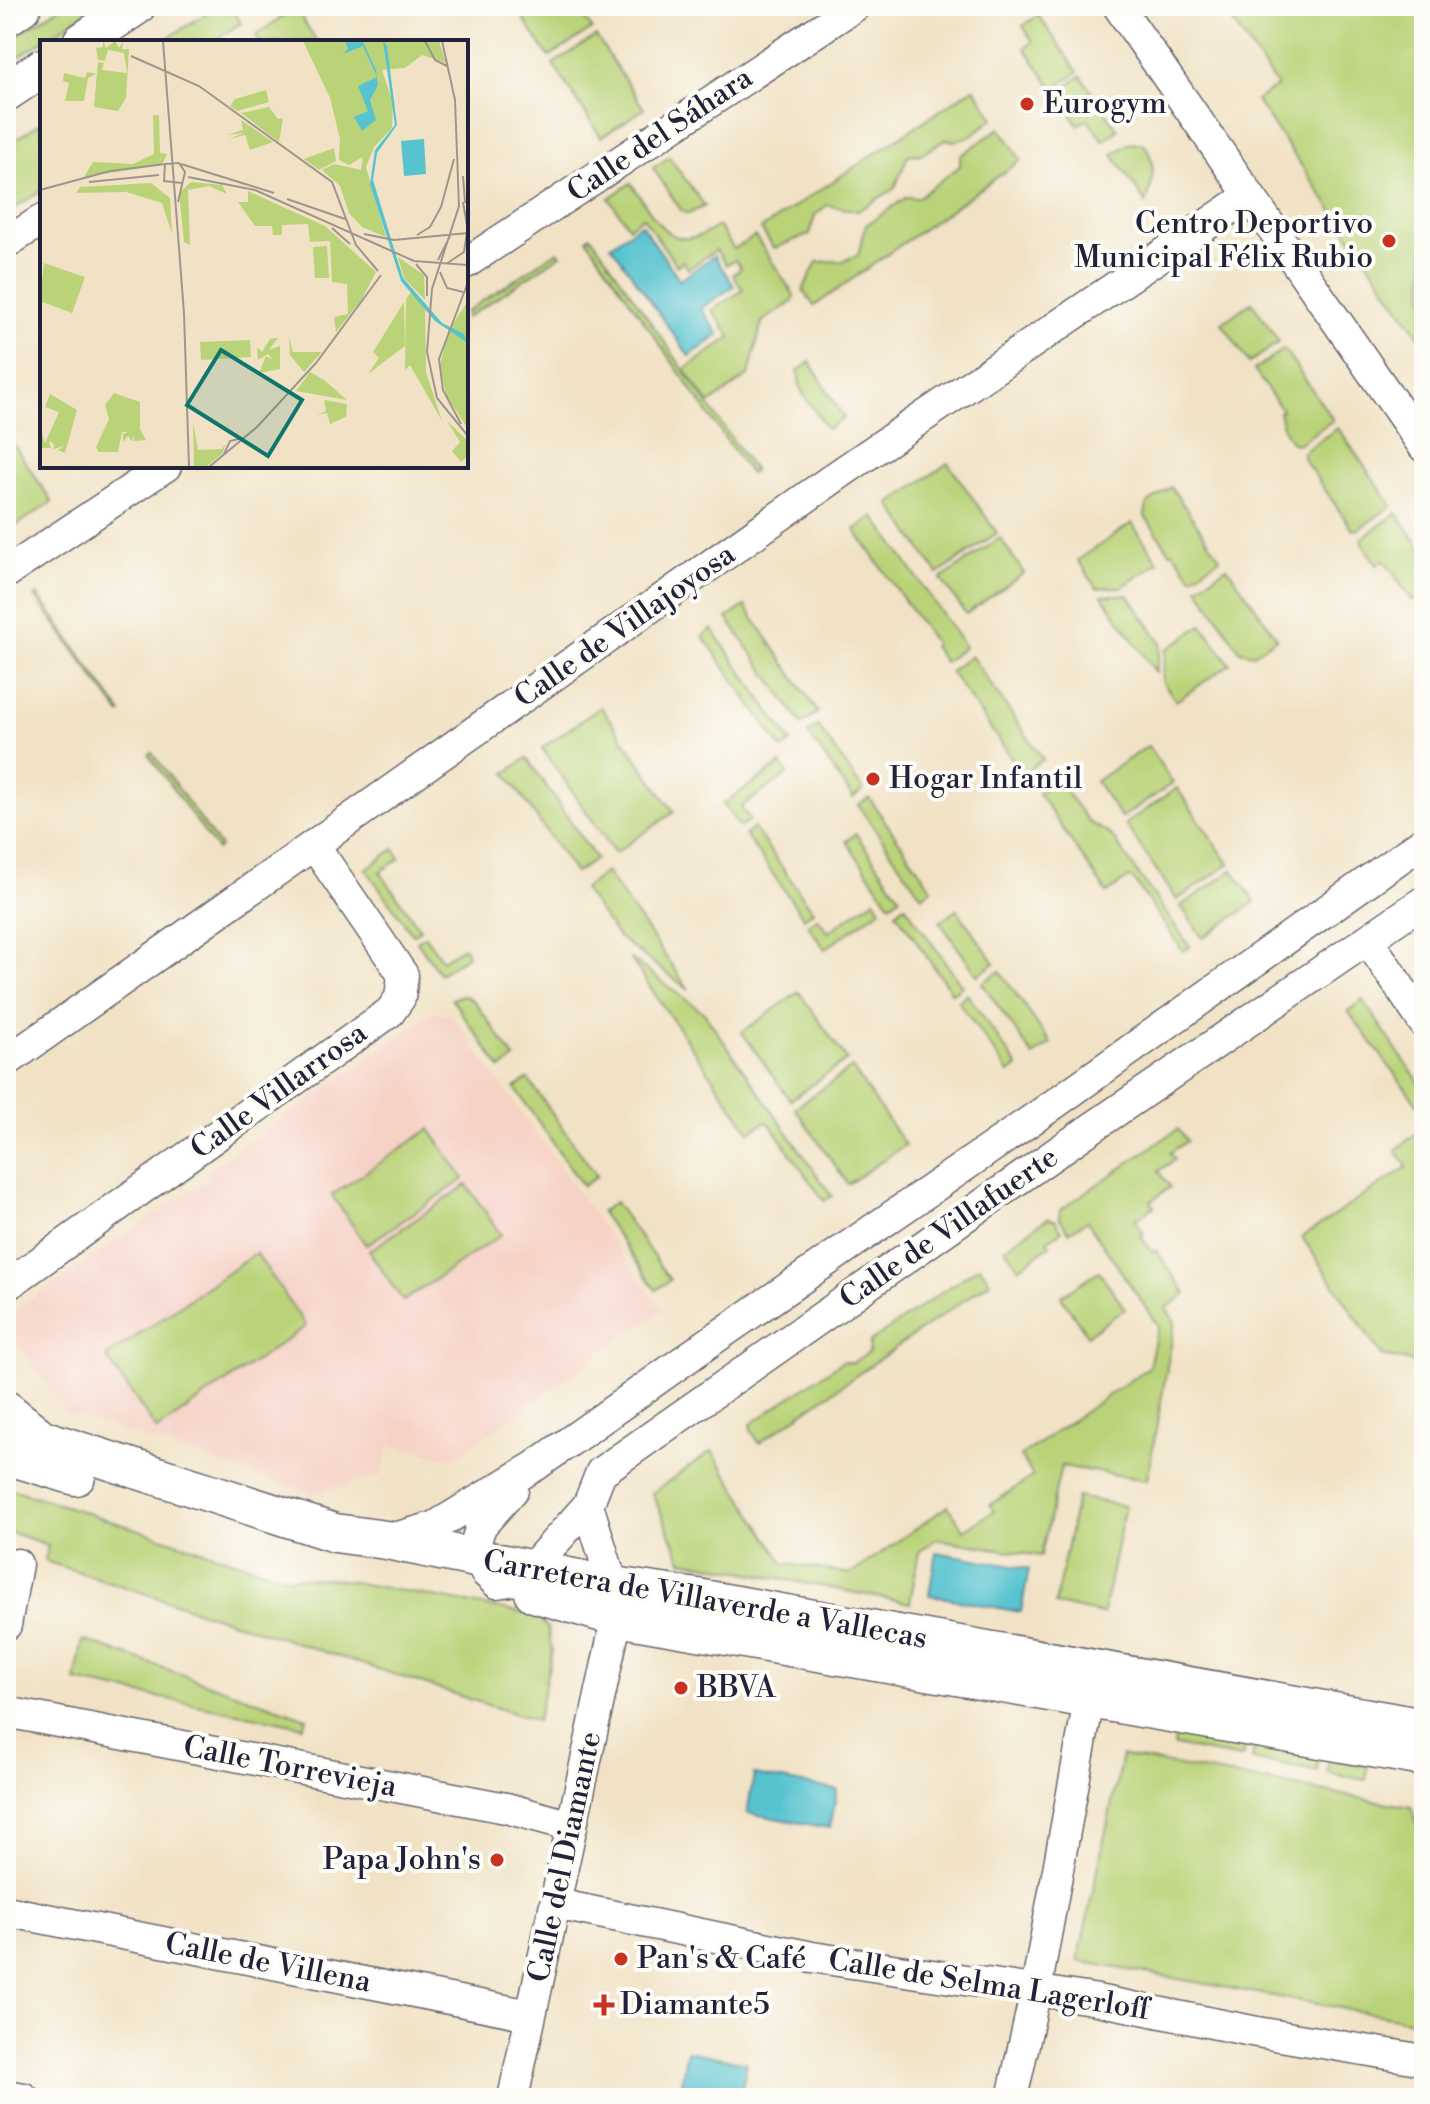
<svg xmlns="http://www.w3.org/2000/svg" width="1430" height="2104" font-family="'Libre Bodoni',serif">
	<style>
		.built { fill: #f6d1c5 }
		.green { fill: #bad378; stroke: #6e7a5a; stroke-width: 2 }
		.water { fill: #56c3cf; stroke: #3c7285; stroke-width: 2 }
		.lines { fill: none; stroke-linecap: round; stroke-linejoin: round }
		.minor-casing { stroke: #6a656b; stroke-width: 33 }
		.major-casing { stroke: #6a656b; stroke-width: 41 }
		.minor { stroke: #fff; stroke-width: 30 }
		.major { stroke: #fff; stroke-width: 38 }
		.poi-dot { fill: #c8321e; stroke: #fdfcf7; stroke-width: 3 }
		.labels { text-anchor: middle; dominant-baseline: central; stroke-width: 8; stroke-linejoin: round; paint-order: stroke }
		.poi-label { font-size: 30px; fill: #22223b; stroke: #fdfcf7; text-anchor: start }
		.street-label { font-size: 30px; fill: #22223b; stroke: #fdfcf7 }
		.inset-road { fill: none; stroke: #9e958e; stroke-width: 2 }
		.view { fill: #0f766e; fill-opacity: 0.15; stroke: #0f766e; stroke-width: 4 }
		.inset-edge { fill: none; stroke: #22223b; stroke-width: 4 }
	</style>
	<rect width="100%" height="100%" fill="#fdfcf7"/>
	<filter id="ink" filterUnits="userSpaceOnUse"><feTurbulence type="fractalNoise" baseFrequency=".0125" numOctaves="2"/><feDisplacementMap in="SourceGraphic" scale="16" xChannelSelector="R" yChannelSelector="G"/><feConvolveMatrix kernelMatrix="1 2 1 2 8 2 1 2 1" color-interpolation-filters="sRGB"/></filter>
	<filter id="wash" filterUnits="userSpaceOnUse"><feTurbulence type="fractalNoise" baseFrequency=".006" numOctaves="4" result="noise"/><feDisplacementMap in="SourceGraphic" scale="32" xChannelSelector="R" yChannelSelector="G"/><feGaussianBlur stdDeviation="1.8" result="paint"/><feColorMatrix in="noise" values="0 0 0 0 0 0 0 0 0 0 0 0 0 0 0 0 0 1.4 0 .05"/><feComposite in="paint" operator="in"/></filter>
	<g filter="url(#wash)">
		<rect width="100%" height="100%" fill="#f1e2c5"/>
		<!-- built -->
		<polygon class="built" points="433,1012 452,1015 662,1310 453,1459 389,1445 382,1475 314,1494 67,1413 6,1327 6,1316 209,1178 209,1170"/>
		<!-- green -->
		<g class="green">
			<polygon points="62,6 96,6 6,65 6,43"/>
			<polygon points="217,6 231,6 241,23 212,42 162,42"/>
			<polygon points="515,6 576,6 592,29 549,57"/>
			<polygon points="1222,6 1424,6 1424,343 1256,100 1277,86"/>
			<polygon points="295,8 317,42 260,42 256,35"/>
			<polygon points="1038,15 1078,72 1053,89 1025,48 1033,42 1023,26"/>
			<polygon points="596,36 644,109 601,137 553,64"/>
			<polygon points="1081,76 1118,130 1103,141 1088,119 1078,125 1057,93"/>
			<path d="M 974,88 L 994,118 C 981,127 963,147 947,139 L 922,154 L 908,155 L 895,188 L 858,211 L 827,205 L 815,215 L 810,234 L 774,248 L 761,229 Z"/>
			<polygon points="42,122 42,190 6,214 6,146"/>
			<polygon points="1000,128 1021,160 814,306 803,290 817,262 843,261 858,255 866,225 907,197 917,198 960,166 960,156"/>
			<path d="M 1140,143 L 1145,145 C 1157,164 1153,184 1146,203 L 1113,155 L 1128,144 Z"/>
			<polygon points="669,157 705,206 688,214 681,210 653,168"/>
			<path d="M 631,183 C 656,219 670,259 718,226 L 734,249 L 755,236 L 794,295 L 793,301 L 762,322 L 749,375 L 709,404 L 685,369 L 731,337 L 712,310 L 743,290 L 733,275 L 741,268 L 735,260 L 726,265 L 716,250 L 688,269 L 683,261 L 677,266 L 643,217 L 629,227 L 609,198 Z"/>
			<polygon points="591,236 754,471 750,474 587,239"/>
			<polygon points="558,251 561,255 466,318 466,312"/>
			<polygon points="1252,302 1279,342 1249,363 1222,323"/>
			<polygon points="1284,349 1333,420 1298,444 1292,443 1283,428 1279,412 1282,410 1254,370"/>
			<polygon points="810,362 844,418 827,429 804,395 800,386 798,371"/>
			<polygon points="1338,428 1392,506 1357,530 1352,529 1303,458 1303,452"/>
			<polygon points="6,433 52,502 6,532"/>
			<polygon points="948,463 997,533 938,574 890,504"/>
			<polygon points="1171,487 1220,558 1192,577 1173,551 1170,552 1145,516 1147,504"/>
			<polygon points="1397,513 1424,553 1424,595 1417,600 1412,600 1384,560 1377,565 1361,542 1362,538"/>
			<polygon points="874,516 965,647 944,662 933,646 935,644 855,530"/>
			<polygon points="1132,523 1158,562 1122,587 1097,588 1078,560"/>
			<polygon points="1000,538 1024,573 966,614 941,579"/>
			<polygon points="1227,567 1277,638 1253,654 1240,651 1198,587"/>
			<polygon points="38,595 122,713 120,714 35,596"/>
			<polygon points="1102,595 1128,595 1161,642 1156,673"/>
			<polygon points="745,606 818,712 802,724 727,618"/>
			<polygon points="1202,625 1230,664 1176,701 1162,681 1166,650"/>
			<polygon points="712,629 791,742 782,749 703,636"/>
			<polygon points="971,656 1043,759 1023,774 950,671"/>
			<polygon points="601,707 674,812 615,853 542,748"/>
			<polygon points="818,726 863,790 853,798 808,733"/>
			<polygon points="1148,746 1173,783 1121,818 1096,781"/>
			<polygon points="152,752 220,847 217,850 149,755"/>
			<polygon points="527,758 596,859 575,873 506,773"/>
			<polygon points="781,764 788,774 741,807 750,820 740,827 723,804"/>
			<polygon points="1057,780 1089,822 1111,835 1190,947 1183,951 1133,879 1129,878 1107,893 1038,793"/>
			<polygon points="1177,788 1229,864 1177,900 1125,824"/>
			<polygon points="869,798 932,889 922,896 858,805"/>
			<polygon points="754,828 813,911 804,918 745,835"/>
			<polygon points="856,834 900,897 890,904 846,841"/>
			<polygon points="394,849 400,858 380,872 420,929 413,935 366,869"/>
			<polygon points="1233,870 1255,902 1203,938 1181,906"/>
			<polygon points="606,872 689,990 618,937 583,889"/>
			<polygon points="875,899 881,909 825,949 808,925 818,918 828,932"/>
			<polygon points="905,905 962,986 952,993 896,912"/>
			<polygon points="957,910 995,963 977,975 940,922"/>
			<polygon points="425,936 442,960 463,947 468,955 440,974 417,941"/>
			<polygon points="630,958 704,1013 832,1196 824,1201 769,1123 765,1122 750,1132"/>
			<polygon points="1000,971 1051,1044 1033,1056 982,983"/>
			<polygon points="799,992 847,1060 790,1100 742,1032"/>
			<polygon points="967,994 1018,1067 1009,1073 958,1001"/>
			<polygon points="459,996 466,996 475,1002 515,1059 501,1069 452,999"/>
			<polygon points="1363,1000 1424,1090 1424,1113 1348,1011"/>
			<polygon points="852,1068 905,1145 848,1184 795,1108"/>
			<polygon points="528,1079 597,1176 583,1186 515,1088"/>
			<polygon points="1424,1127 1424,1364 1382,1356 1302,1237 1407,1167 1396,1150"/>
			<polygon points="430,1129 464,1179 366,1245 332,1195"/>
			<polygon points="1178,1129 1187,1141 1170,1153 1175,1159 1159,1171 1170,1187 1151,1201 1154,1207 1135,1220 1144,1233 1141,1236 1152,1252 1156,1250 1186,1294 1166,1308 1175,1322 1147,1480 1061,1466 1041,1556 936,1539 919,1552 910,1603 682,1560 652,1493 712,1451 784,1563 851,1574 948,1506 964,1530 994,1511 990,1505 1033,1476 1021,1456 1149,1367 1158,1326 1087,1221 1069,1232 1059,1217 1060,1210"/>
			<polygon points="467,1185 501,1235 403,1301 369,1251"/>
			<polygon points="615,1202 670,1280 656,1290 601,1212"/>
			<polygon points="1048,1218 1055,1220 1062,1231 1047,1241 1050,1245 1019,1268 1005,1248"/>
			<polygon points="256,1253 306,1326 157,1430 106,1357"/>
			<polygon points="980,1266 990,1282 759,1443 751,1430 751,1424 843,1361 852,1363 869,1352 870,1342"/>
			<polygon points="1099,1271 1125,1309 1087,1335 1061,1296"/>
			<polygon points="6,1487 285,1577 336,1579 537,1616 548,1629 552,1651 537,1721 45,1561 48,1545 6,1531"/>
			<polygon points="1077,1497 1125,1506 1103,1614 1055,1604"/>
			<polygon points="83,1640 281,1709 307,1718 303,1726 75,1681"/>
			<polygon points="1176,1731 1245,1744 1242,1758 1174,1746"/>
			<polygon points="1254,1747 1319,1758 1317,1771 1252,1760"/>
			<polygon points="1122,1756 1411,1807 1424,1843 1424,2023 1078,1961"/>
			<polygon points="1329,1759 1368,1766 1366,1780 1327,1773"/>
		</g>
		<!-- water -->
		<g class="water">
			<polygon points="641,224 680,280 714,256 734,286 701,308 719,335 689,356 611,245"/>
			<polygon points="936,1552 1029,1569 1021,1612 929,1595"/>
			<polygon points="754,1775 837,1790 830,1828 747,1813"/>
			<polygon points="687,2051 747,2063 740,2098 680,2088"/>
		</g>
	</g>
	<g filter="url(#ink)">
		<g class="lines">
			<defs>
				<g id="minor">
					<polyline points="1118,6 1424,447"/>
					<polyline points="6,243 42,220"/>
					<polyline points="466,263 855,6"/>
					<polyline points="6,573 166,466"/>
					<polyline points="1368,940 1424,1023"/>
					<polyline points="6,1062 845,470 1249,196"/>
					<polyline points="6,1286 390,1012 400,998 403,975 314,845"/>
					<polyline points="513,1490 481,1526 474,1548 485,1572 497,1583 517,1580 530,1570 588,1505"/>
					<polyline points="387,1540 434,1527 535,1466 714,1339 1043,1112 1424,841"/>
					<polyline points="6,1625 17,1564"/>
					<polyline points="6,1712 506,1808 572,1826"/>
					<polyline points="556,1904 812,1957 1092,1999 1257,2032 1424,2060"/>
					<polyline points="6,1911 530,2015"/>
					<polyline points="6,2095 24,2098"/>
					<polyline points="513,2098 617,1617 613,1586 588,1505 601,1472 1083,1134 1424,901"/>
					<polyline points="1012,2098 1036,1990 1089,1700"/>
				</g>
				<g id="major">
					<polyline points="6,17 22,6"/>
					<polyline points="82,42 136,6"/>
					<polyline points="6,92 42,68"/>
					<polyline points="6,1410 42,1439 335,1533 386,1540 613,1586 697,1598 1424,1728"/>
					<polyline points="6,1455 76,1476"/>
					<polyline points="534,1593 617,1617 1424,1757"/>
				</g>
			</defs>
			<!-- minor casing -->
			<use href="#minor" class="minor-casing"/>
			<!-- major casing -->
			<use href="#major" class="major-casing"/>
			<!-- minor -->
			<use href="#minor" class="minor"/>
			<!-- major -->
			<use href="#major" class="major"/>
		</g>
	</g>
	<!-- markers -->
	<g class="poi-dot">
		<circle cx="1027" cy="104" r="8"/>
		<circle cx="1389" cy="241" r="8"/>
		<circle cx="873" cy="779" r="8"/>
		<circle cx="681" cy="1688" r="8"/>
		<circle cx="497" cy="1860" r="8"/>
		<circle cx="621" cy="1959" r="8"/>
		<path d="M600 1993h8v8h8v8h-8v8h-8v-8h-8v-8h8z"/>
	</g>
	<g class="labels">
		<!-- poi labels -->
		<g class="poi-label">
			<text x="1043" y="104">Eurogym</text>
			<text x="1373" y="224" text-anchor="end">Centro Deportivo<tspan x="1373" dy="34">Municipal Félix Rubio</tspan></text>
			<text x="889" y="779">Hogar Infantil</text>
			<text x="697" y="1688">BBVA</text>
			<text x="481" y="1860" text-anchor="end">Papa John's</text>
			<text x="637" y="1959">Pan's &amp; Café</text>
			<text x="620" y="2005">Diamante5</text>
		</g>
		<!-- street labels -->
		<g class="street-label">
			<text transform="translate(660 135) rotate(-34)">Calle del Sáhara</text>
			<text transform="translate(625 626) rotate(-35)">Calle de Villajoyosa</text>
			<text transform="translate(279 1091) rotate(-36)">Calle Villarrosa</text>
			<text transform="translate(949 1228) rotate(-35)">Calle de Villafuerte</text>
			<text transform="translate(705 1600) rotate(10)">Carretera de Villaverde a Vallecas</text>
			<text transform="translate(290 1767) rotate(11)">Calle Torrevieja</text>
			<text transform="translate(565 1857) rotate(-78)">Calle del Diamante</text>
			<text transform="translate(268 1963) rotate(11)">Calle de Villena</text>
			<text transform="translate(989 1985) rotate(9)">Calle de Selma Lagerloff</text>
		</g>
	</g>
	<!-- overview -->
	<g transform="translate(40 40)">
		<rect width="428" height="428" fill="#f1e2c5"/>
		<path d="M 63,1 L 66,8 L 75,1 L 79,8 L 83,1 L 82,9 L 89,9 L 86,58 L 78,71 L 54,67 L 58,22 L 64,23 L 62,30 L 87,33 L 84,13 L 68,10 L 65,21 L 58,20 L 56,8 L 63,7 ZM 263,1 L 399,1 L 406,23 L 382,15 L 365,28 L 342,30 L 353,63 L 352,88 L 334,107 L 326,127 L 346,197 L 322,187 L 309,173 L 300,146 L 282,130 L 294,124 L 321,130 L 323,117 L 309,125 L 299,120 L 300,99 L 290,58 ZM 47,32 L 56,34 L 48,38 L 44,61 L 25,61 L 29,43 L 23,41 L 24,33 L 45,38 ZM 226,50 L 229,62 L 197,71 L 190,66 L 195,59 ZM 229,67 L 238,79 L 243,78 L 239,102 L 201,73 ZM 113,75 L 119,75 L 120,113 L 127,114 L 122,125 L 44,137 L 53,122 L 93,124 L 114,114 ZM 201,80 L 233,102 L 210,110 L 205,95 L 188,99 L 204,93 L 187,95 L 203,90 ZM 294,108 L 296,121 L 279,130 L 264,119 ZM 151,142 L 182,145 L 187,154 L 169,146 L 148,150 L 150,205 L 144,202 L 139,153 ZM 111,143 L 130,158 L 132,194 L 122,163 L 86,152 L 36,153 L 40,147 ZM 208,151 L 285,186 L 336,232 L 322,259 L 296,292 L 294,277 L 308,274 L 307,244 L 292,242 L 290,201 L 270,202 L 268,184 L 242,185 L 242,195 L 233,195 L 232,186 L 215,186 L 198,162 L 208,162 ZM 287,206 L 289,238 L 275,238 L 273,207 ZM 358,217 L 384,235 L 385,260 L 364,238 ZM 4,223 L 45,237 L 32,273 L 0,261 ZM 372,251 L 385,267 L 386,332 L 402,381 L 370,325 L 365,330 L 366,259 ZM 428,261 L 428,389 L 406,355 L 400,326 L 408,291 ZM 364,262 L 365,306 L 328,334 L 339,318 L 333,312 ZM 238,298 L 229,310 L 240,306 L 240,329 L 219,333 L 226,316 L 233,320 L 228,314 L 218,320 L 217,307 L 222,312 L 230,299 ZM 249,298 L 253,312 L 282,312 L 264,332 L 250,315 ZM 210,300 L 211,317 L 161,320 L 160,302 ZM 270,332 L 284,340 L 307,360 L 256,351 ZM 74,353 L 100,362 L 100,389 L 106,400 L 94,401 L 93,395 L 92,402 L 88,396 L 83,402 L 83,394 L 88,392 L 82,392 L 78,412 L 59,412 L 56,407 L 69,379 L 65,365 ZM 10,354 L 37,370 L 25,413 L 18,410 L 24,406 L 13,409 L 14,404 L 9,401 L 11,408 L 0,408 L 1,391 L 5,403 L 19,372 L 5,367 ZM 284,360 L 307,364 L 306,377 L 290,384 L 287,373 L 277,375 L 286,371 ZM 153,381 L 158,410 L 182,409 L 186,403 L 182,414 L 166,427 L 154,427 ZM 407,381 L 428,401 L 428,416 L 421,422 L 412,411 L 420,402 Z" fill="#bad378"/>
		<path d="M 305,1 L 323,2 L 336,30 L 338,45 L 330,60 L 336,80 L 322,91 L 314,77 L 328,71 L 318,46 L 337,37 L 323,6 L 303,14 L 308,9 ZM 343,1 L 347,6 L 357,85 L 337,113 L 333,140 L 363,238 L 402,283 L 424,294 L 428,303 L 395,281 L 361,241 L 330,144 L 335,110 L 355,85 ZM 384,99 L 386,134 L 364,136 L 361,101 Z" fill="#56c3cf"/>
		<path class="inset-road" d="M 123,1 L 144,273 L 149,427M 385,1 L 395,20 L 407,26M 402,1 L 415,60 L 419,166 L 392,249 L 387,312 L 397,358 L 428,396M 91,16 L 159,46 L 292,142 L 316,205 L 338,231M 141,124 L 234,153M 423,136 L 425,163M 148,137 L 215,150 L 374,221 L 428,225M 49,142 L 119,135M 0,150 L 70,131 L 125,124M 247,159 L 305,179M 138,162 L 145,132 L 139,123 L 125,124 L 124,141 L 142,143M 423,162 L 428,191M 292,188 L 310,204M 324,194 L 354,200 L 428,193M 377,195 L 390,187 L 401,167 L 414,119M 398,220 L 410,196M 376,224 L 387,237 L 387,256M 406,224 L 424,212 L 427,192M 400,232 L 407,248 L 423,252M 421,384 L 403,350 L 399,319 L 428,242M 184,414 L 190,401 L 203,398M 169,427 L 217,387 L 276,323 L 341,235"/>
		<path class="view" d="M 181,310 L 262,360 L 228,416 L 147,365 Z"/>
		<rect width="428" height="428" class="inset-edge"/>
	</g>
	<!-- margin -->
	<rect width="1430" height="2104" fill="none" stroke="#fdfcf7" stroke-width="32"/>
</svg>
